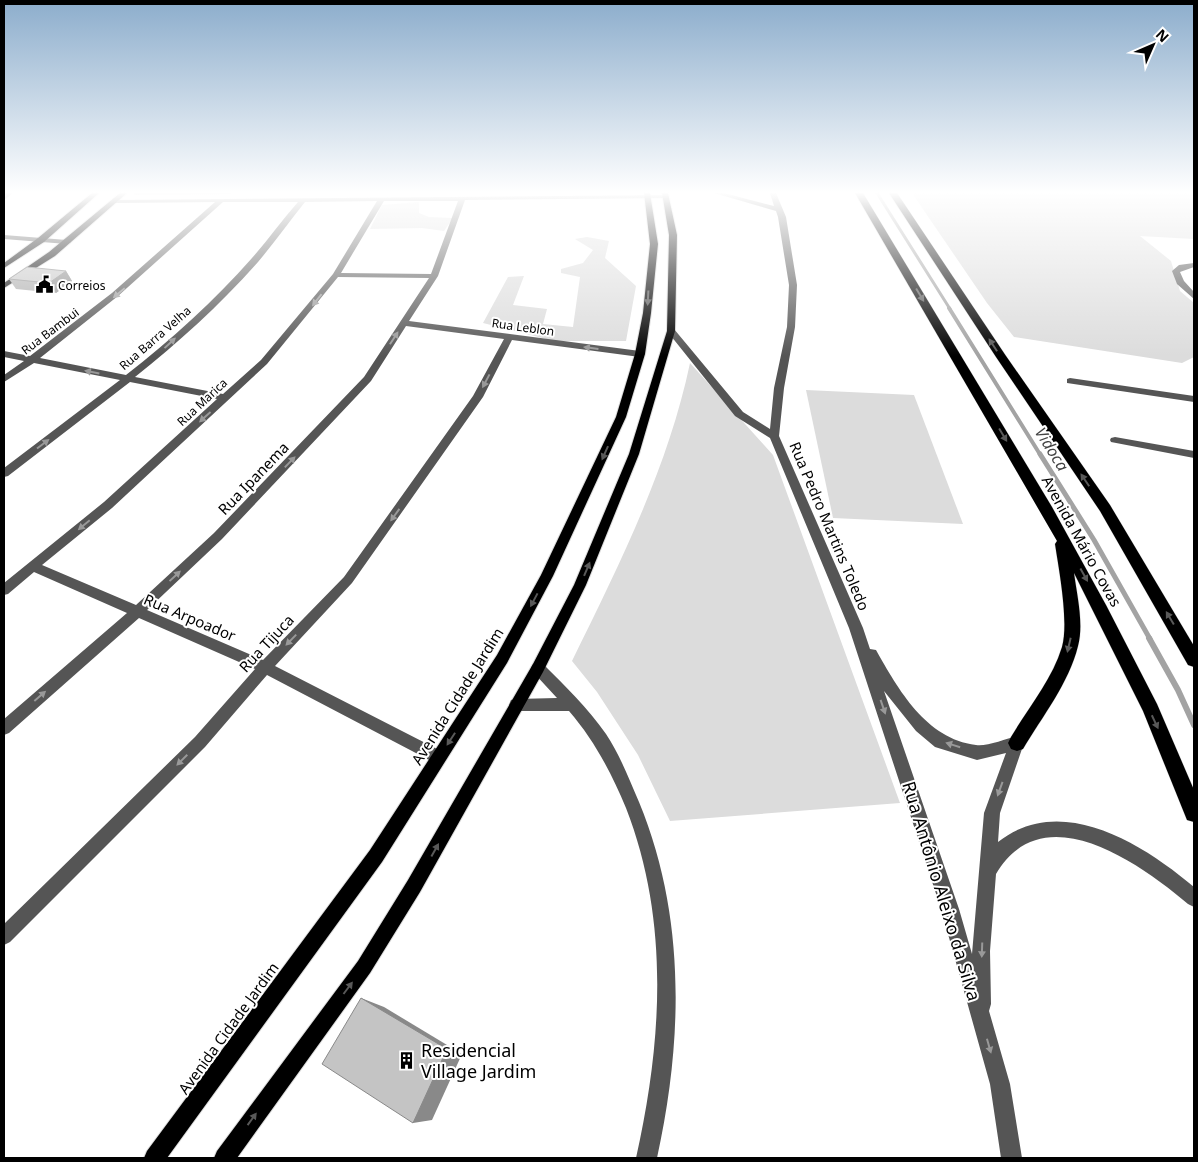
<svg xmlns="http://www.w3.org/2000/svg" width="1198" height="1162" font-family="'Noto Sans',sans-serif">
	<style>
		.green { fill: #dcdcdc }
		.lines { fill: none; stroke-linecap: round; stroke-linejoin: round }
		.stream-far3 { stroke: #a3a3a3; stroke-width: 3 }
		.stream-far2 { stroke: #a3a3a3; stroke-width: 4 }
		.stream-far1 { stroke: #a3a3a3; stroke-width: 5 }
		.stream { stroke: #a3a3a3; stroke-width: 6 }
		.major-casing { stroke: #dbdbdb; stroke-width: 2 }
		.highway-casing { stroke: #dbdbdb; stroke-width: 1 }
		.minor { fill: #555; fill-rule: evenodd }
		.major { fill: #000; fill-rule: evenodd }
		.highway { fill: #000; fill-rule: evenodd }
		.wall { fill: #a9a9a9 }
		.shaded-wall { fill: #898989 }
		.building { fill: #c4c4c4; stroke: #898989 }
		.oneway { fill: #999 }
		.oneway2 { fill: #595959 }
		.labels { text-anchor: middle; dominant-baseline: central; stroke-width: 4; stroke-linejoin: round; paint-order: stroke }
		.far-poi-label { font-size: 12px; fill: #000; stroke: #fff; text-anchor: start }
		.far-street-label { font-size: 12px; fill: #000; stroke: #fff }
		.street-label { font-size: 15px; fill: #000; stroke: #fff }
		.water-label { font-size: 16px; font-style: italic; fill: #444; stroke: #fff }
		.near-street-label { font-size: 18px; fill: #000; stroke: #fff }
		.near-poi-label { font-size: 18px; fill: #000; stroke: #fff; text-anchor: start }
	</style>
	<rect width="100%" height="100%" fill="#fff"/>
	<!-- green -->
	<g class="green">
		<polygon points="912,193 1194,193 1194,239 1140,236 1171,261 1180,291 1194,303 1194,357 1182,363 1014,337 987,303"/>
		<polygon points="419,202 419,213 429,217 453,218 444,231 422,228 370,229 382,205"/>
		<polygon points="587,237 609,241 605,258 636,286 626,341 554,341 483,323 508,277 524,276 513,305 547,309 543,324 573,327 580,277 561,273 561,269 583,263 593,250 575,239"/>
		<path d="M 690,363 L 773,455 L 900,803 L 670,821 L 638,755 L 597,692 L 572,661 C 619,565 668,468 690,363 Z"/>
		<polygon points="806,390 914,395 963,524 833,518"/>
	</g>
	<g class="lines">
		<!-- stream-far3 -->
		<polyline class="stream-far3" points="877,193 950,309"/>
		<!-- stream-far2 -->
		<polyline class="stream-far2" points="949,308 1041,456"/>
		<!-- stream-far1 -->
		<polyline class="stream-far1" points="1040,454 1094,540 1150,639"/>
		<!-- stream -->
		<polyline class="stream" points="1149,638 1178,690 1194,725"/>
		<defs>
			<g id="major">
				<polygon points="92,193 99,193 44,242 4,268 4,263 38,238"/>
				<polygon points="120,193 127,193 55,256 4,288 4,283 49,252"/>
				<polygon points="644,193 650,193 658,244 651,313 645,354 626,417 553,576 507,663 382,862 167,1158 144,1158 147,1151 370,850 497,655 541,575 616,417 635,354 643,313 650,244"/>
				<polygon points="662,193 668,193 677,235 675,331 639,454 586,585 543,672 420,892 370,973 237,1158 214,1158 217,1151 358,961 408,880 533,664 574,585 629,454 667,331 669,235"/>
			</g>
			<g id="highway">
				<path d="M 855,193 L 863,193 L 1052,507 L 1106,605 L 1157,704 L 1194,790 L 1194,822 L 1187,820 L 1143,711 L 1074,573 C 1077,595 1084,624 1078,646 C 1069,683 1042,717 1023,749 L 1017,751 L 1011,749 L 1008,743 L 1011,737 C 1028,708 1052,680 1062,647 C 1069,622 1059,570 1055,544 L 1057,541 Z"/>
				<polygon points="889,193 897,193 1006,356 1110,505 1194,646 1194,667 1188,665 1100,511 996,357"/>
			</g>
		</defs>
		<!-- major casing -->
		<use href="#major" class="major-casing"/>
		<!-- highway casing -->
		<use href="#highway" class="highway-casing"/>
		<!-- minor -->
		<g class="minor">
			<polygon points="6,193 13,193 4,200 4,195"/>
			<path d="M 714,193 L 724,193 L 774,206 L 770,193 L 776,193 L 786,217 L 797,285 L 795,327 L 784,388 L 779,436 L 863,628 L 870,649 L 876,650 C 898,689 926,739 976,745 C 985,747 1006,739 1017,736 L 1022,738 L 1024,743 L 1000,813 L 998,842 C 1061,792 1143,844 1194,887 L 1194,907 L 1188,904 C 1139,863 1043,794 996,874 L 990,951 L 991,1004 L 989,1011 L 1010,1084 L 1022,1158 L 1001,1158 L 990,1084 L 941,909 L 849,628 L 770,438 L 735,416 L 667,331 L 674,329 L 743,412 L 770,429 L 774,388 L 787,327 L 789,285 L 778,217 L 776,211 ZM 884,691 L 916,731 L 935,747 L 977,760 L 1006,753 L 984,813 L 972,954 L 959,909 Z"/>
			<path d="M 666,195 L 669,197 L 668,198 L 465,200 L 438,276 L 409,321 L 640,351 L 645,354 L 640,357 L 512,340 L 483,397 L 352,583 L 275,666 L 443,752 L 446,757 L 443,762 L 438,764 L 433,762 L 267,675 L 205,747 L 10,942 L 4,945 L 4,924 L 195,737 L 255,669 L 139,618 L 9,733 L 4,735 L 4,719 L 127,613 L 34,572 L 8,594 L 4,595 L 4,583 L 104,502 L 217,399 L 130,382 L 8,476 L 4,477 L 4,468 L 120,380 L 34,363 L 4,382 L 4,375 L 24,361 L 4,357 L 4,351 L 30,356 L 112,293 L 215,202 L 115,203 L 113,202 L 113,200 ZM 377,201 L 333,274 L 261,360 L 223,394 L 135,377 C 179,342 221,304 258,262 C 274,243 289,222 305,202 ZM 384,201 L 458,201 L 431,274 L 341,273 ZM 223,202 L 298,202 C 282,220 268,240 252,258 C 214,301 171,340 126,375 L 40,358 L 118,296 ZM 338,277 L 429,278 L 364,377 L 214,533 L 136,605 L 42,565 L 112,508 L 267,364 ZM 406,326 L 504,339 L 473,396 L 344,577 L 263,660 L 147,610 L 222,539 L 371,381 Z"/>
			<polygon points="4,235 67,240 71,242 67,244 4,239"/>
			<polygon points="1194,263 1194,267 1180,272 1184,281 1194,292 1194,299 1177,284 1172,271 1179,265"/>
			<polygon points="1070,378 1194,396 1194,402 1067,383 1067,379"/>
			<polygon points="1115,437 1194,451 1194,458 1111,442 1110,440 1111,438"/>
			<path d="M 538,662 L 543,664 C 565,686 588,708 606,734 C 620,755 629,779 639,802 C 686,916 683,1039 657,1158 L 636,1158 C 662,1042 670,921 626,808 C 611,772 594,740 569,711 L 516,711 L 511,710 L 509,705 L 511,700 L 516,699 L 557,698 L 533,672 L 531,668 L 533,664 Z"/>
		</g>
		<!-- major -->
		<use href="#major" class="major"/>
		<!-- highway -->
		<use href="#highway" class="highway"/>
	</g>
	<!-- wall -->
	<g class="wall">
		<polygon points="134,193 231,193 231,194 135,195"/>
		<polygon points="66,271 72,281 56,293 16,289 9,279"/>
	</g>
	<!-- shaded-wall -->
	<g class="shaded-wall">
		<polygon points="66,271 72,281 56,293 49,283"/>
		<polygon points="361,998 384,1007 462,1054 432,1120 413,1123"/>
	</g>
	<!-- building -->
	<g class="building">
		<polygon points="27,267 66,271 49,283 9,279"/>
		<polygon points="361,998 447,1049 413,1123 322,1064"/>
	</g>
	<!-- one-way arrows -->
	<defs><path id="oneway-solid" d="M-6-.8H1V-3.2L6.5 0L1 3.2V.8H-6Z" transform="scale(1.25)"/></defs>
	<g class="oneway">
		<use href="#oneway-solid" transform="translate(119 293) rotate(140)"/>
		<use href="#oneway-solid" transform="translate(317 300) rotate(128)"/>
		<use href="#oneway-solid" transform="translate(394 338) rotate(-57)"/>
		<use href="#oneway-solid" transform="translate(170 343) rotate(-43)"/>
		<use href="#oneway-solid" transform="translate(591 348) rotate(-173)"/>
		<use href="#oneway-solid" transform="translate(92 372) rotate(-169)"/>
		<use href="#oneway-solid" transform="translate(486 381) rotate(118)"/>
		<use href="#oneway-solid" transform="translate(205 417) rotate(138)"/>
		<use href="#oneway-solid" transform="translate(43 444) rotate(-37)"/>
		<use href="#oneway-solid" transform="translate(290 462) rotate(-46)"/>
		<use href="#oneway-solid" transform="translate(395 515) rotate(126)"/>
		<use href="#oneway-solid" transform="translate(84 525) rotate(140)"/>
		<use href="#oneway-solid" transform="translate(175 576) rotate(-43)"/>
		<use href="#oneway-solid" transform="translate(291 640) rotate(134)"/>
		<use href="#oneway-solid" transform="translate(40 696) rotate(-41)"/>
		<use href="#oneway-solid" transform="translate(883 707) rotate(71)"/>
		<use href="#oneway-solid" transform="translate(953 745) rotate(-163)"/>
		<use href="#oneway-solid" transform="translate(182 760) rotate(135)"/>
		<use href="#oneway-solid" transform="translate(1000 789) rotate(110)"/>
		<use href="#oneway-solid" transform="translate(982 950) rotate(92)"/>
		<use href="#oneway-solid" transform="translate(989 1046) rotate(74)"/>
	</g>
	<g class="oneway2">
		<use href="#oneway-solid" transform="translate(920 295) rotate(59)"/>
		<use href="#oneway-solid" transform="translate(648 298) rotate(93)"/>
		<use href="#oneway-solid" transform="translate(993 345) rotate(-123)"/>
		<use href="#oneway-solid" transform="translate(1003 435) rotate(59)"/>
		<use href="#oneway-solid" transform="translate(605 453) rotate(114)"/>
		<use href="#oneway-solid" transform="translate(1085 480) rotate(-124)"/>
		<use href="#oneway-solid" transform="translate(587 569) rotate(-67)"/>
		<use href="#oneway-solid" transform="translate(1084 575) rotate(61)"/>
		<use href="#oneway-solid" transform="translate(534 600) rotate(118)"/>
		<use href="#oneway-solid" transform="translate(1170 618) rotate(-121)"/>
		<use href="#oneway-solid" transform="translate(1069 645) rotate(103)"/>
		<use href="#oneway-solid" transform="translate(1155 722) rotate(65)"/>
		<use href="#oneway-solid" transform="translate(451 739) rotate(123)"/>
		<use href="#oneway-solid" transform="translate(435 850) rotate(-61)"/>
		<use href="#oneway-solid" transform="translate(348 988) rotate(-53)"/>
		<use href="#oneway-solid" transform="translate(252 1119) rotate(-54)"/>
	</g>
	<!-- sky -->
	<linearGradient id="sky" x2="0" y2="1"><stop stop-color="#8cadcc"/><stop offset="0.54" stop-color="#fff"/><stop offset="1" stop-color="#fff" stop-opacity="0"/></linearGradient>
	<rect width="1198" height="356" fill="url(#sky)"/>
	<!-- icons -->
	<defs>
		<symbol id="civic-bare" viewBox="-9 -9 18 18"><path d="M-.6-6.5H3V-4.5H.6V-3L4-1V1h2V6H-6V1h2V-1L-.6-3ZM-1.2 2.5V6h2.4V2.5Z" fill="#000" stroke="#fff" stroke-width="2.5" paint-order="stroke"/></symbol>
		<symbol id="building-bare" viewBox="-9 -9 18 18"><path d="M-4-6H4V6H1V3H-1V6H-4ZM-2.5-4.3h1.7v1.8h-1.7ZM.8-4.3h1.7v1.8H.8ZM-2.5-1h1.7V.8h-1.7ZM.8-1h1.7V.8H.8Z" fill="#000" stroke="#fff" stroke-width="2.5" paint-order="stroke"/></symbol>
	</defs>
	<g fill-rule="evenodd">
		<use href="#civic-bare" x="32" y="272" width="25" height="25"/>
		<use href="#building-bare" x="394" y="1048" width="25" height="25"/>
	</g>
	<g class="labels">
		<!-- far-poi labels -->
		<g class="far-poi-label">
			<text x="58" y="285">Correios</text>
		</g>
		<!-- far-street labels -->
		<g class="far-street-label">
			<text transform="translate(523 327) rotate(8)">Rua Leblon</text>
			<text transform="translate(50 331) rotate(-37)">Rua Bambui</text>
			<text transform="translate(155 338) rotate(-41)">Rua Barra Velha</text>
			<text transform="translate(202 402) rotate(-43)">Rua Marica</text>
		</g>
		<!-- street labels -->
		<g class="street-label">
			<text transform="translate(253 478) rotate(-46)">Rua Ipanema</text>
			<text transform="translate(830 526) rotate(67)">Rua Pedro Martins Toledo</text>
			<text transform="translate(1082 541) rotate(61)">Avenida Mário Covas</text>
			<text transform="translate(190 617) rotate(23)">Rua Arpoador</text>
			<text transform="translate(266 643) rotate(-47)">Rua Tijuca</text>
			<text transform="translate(457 696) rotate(-58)">Avenida Cidade Jardim</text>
			<text transform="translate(228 1028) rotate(-54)">Avenida Cidade Jardim</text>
		</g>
		<!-- water labels -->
		<g class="water-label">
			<text transform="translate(1052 449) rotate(58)">Vidoca</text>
		</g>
		<!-- near-street labels -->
		<g class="near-street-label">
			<text transform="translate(942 891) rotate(73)">Rua Antônio Aleixo da Silva</text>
		</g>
		<!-- near-poi labels -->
		<g class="near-poi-label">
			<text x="421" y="1050">Residencial<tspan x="421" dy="21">Village Jardim</tspan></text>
		</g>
	</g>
	<!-- border -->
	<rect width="1198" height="1162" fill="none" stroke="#000000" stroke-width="10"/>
	<!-- north arrow -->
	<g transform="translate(1153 45) rotate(45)" stroke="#ffffff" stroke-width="4" paint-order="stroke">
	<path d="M0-4L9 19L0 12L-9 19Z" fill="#000000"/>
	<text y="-8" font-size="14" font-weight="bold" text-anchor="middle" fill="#000000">N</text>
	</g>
</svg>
